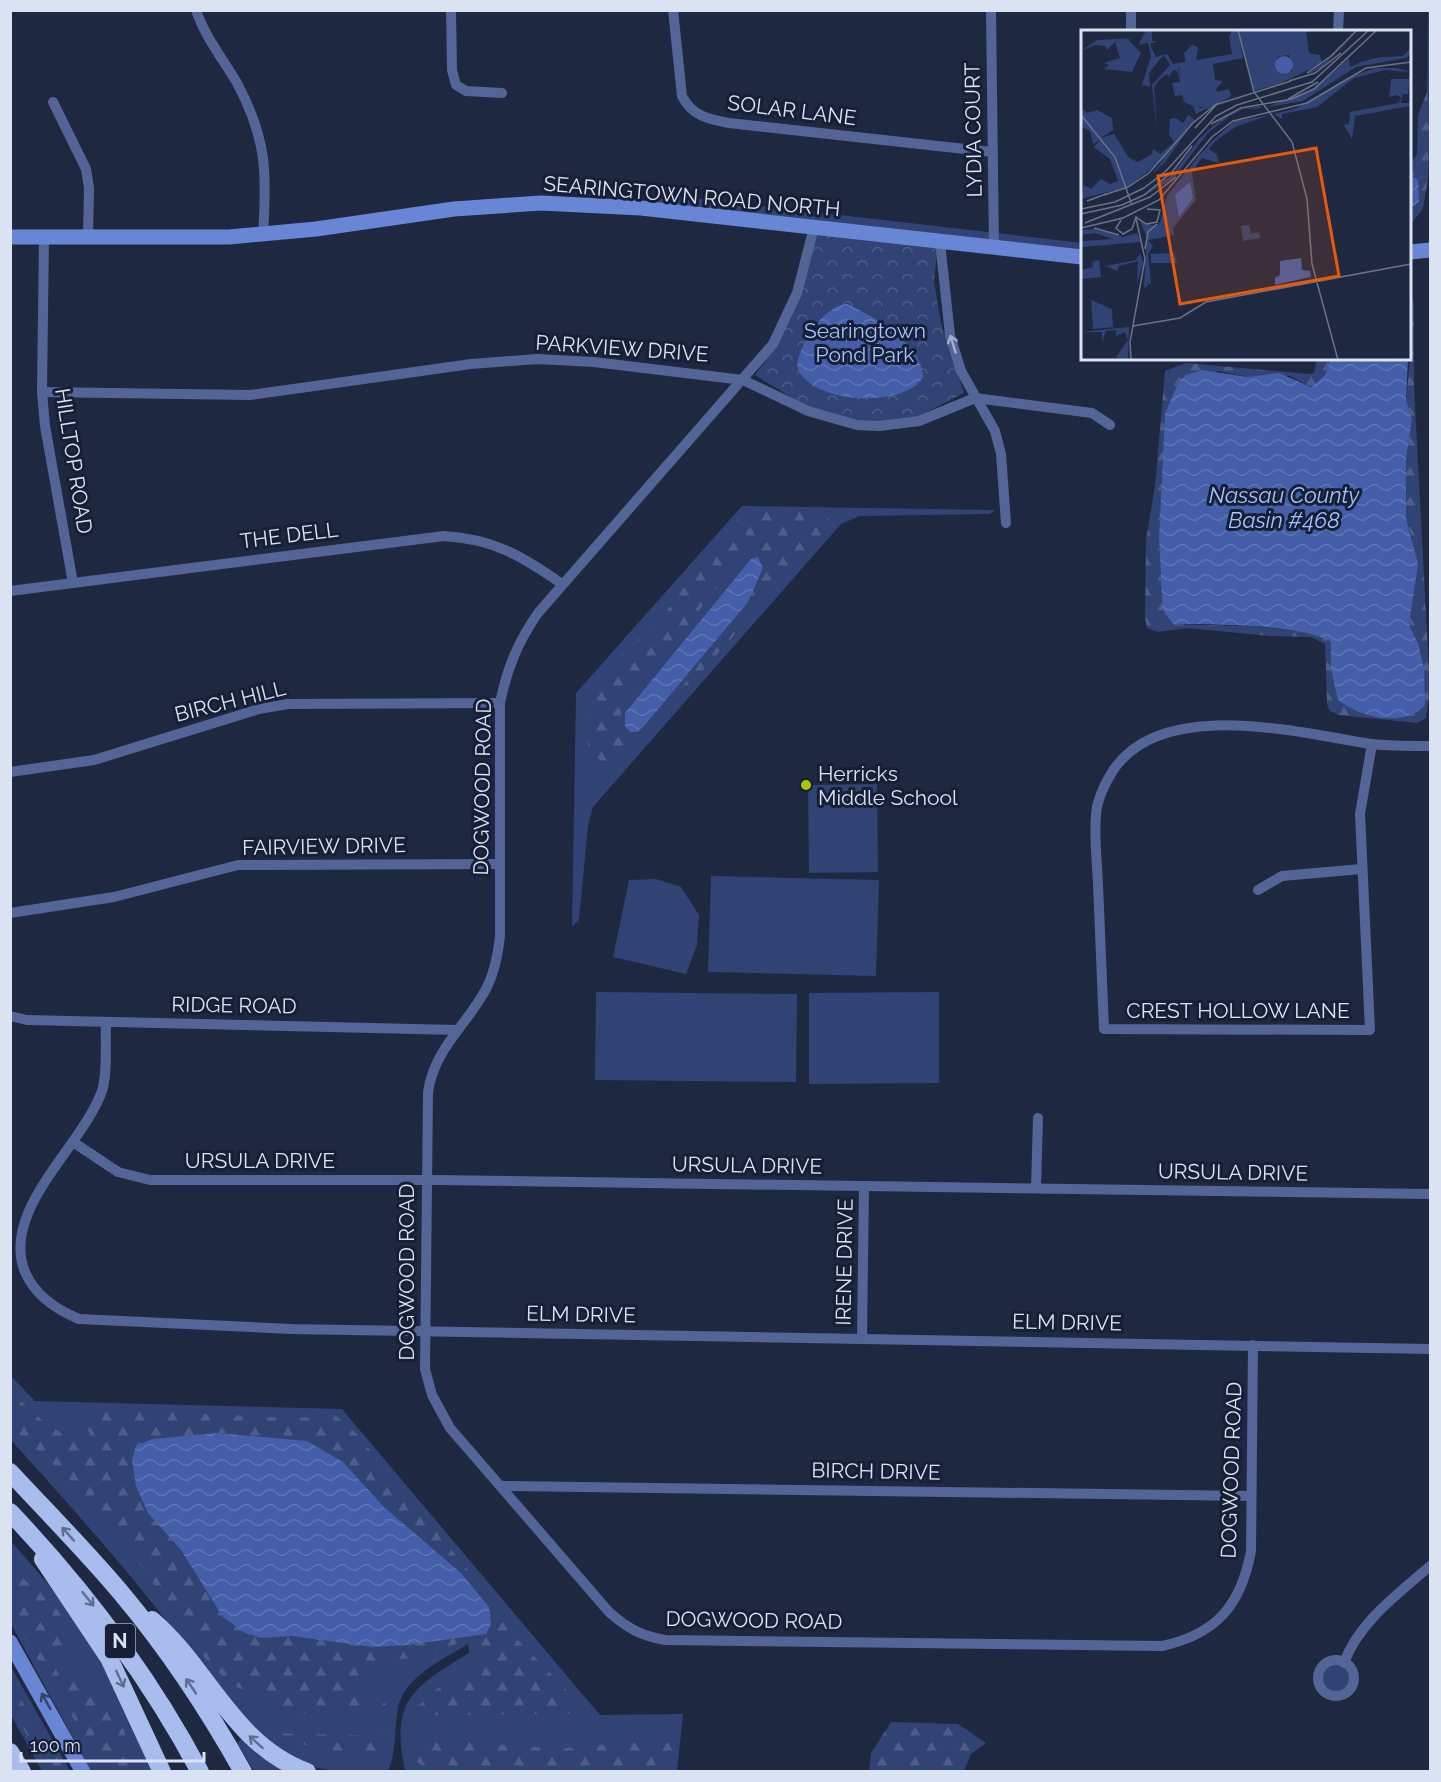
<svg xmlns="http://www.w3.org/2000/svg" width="1441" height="1782" font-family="Raleway,sans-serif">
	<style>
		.grass { fill: #314274 }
		.forest { fill: url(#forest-firs) }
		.park { fill: url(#park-crowns) }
		.water { fill: url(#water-waves) }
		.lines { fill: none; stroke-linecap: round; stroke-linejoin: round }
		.minor { stroke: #536597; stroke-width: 10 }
		.secondary { stroke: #6985d5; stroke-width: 15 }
		.motorway { stroke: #a8bced; stroke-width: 18 }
		.oneway { stroke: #a5b0ce }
		.oneway2 { stroke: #5f6e92 }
		.oneway3 { stroke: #33436e }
		.poi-dot { fill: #aec509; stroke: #161f36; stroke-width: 2 }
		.labels { text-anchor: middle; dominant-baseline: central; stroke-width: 6; stroke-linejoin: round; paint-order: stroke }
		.shield { fill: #161f36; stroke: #a0a8ba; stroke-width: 1.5 }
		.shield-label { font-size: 20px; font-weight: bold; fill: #dbe2f2 }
		.street-label { font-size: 21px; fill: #dbe2f2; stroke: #161f36 }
		.park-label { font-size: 21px; fill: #a8c0fe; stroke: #161f36 }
		.poi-label { font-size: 21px; fill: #dbe2f2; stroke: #161f36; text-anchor: start }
		.water-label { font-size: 22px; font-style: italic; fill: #a8c0fe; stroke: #161f36 }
		.inset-road { fill: none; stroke: #6a7288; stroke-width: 1.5 }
		.view { fill: #e8590c; fill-opacity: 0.15; stroke: #e8590c; stroke-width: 3 }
		.inset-edge { fill: none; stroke: #dbe2f2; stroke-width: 3 }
	</style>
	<defs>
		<pattern id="forest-firs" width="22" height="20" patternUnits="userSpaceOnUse" patternTransform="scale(1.5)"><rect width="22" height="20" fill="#314274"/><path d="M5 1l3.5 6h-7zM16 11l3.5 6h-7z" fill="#4e5d88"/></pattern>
		<pattern id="park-crowns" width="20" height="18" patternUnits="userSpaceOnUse" patternTransform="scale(1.5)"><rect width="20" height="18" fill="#314274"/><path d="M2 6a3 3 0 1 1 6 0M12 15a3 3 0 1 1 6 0" fill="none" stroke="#4e5d88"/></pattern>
		<pattern id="water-waves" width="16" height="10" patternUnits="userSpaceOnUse" patternTransform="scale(1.5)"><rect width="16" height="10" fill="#455ea9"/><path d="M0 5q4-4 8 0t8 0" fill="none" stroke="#5f75b5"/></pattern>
	</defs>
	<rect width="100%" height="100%" fill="#1f2841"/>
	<!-- grass -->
	<g class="grass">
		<polygon points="1428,11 1430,11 1430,143 1427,92"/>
		<polygon points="658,194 1082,243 1082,259 656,212"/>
		<polygon points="742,506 995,510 990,514 860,516 841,524 593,807 588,826 579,920 572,927 576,693"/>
		<polygon points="877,784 878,872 809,873 808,785"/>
		<polygon points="711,876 879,880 876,976 708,972"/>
		<polygon points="656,879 681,887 699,915 697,945 686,974 613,957 629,880"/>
		<polygon points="596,992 797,994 796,1082 595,1080"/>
		<polygon points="939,992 939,1083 809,1084 809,993"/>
		<path d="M 11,1376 L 35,1401 L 342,1409 L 600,1715 L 683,1714 L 677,1771 L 405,1771 C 390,1699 413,1688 469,1653 L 468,1644 C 444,1659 404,1677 398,1708 C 394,1730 397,1750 388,1771 C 346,1771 316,1775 278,1752 C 233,1724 202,1665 169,1624 C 119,1560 65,1500 11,1440 Z"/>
		<polygon points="10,1540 48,1584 94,1644 152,1771 91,1771 11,1624"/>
		<circle cx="1336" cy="1678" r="17"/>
		<polygon points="10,1665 70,1771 42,1771 11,1715"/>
		<polygon points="243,1738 279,1769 287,1771 254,1771 237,1743"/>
	</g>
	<!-- forest -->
	<g class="forest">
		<polygon points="1427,92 1430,119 1428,179 1423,209 1410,225 1410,165 1417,154 1418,115"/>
		<polygon points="1410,293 1414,303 1414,387 1430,689 1426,718 1417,723 1339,715 1330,711 1327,704 1325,644 1311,637 1270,636 1188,628 1158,632 1147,628 1145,618 1146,540 1155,486 1165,371 1186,363 1309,374 1314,373 1317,359 1330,359 1325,375 1311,387 1290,376 1248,377 1219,371 1179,381 1165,413 1159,536 1162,603 1173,624 1251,626 1306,632 1319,635 1331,642 1332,653 1363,714 1402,717 1418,643 1409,625 1415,584 1412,538 1406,517 1405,489 1406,460 1412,419 1406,400 1410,358"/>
		<polygon points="758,510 825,512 829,514 829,524 817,542 677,699 677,694 772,562 766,555 752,555 739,561 629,697 621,713 622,726 634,735 646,734 608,773 602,771 600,760 589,752 586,724 603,680 626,649 655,626 733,523 747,511"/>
		<path d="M 10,1389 C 31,1413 54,1433 85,1442 L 90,1434 L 77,1413 L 80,1408 L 293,1418 L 336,1416 L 355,1432 L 468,1570 L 516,1638 L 564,1687 L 582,1714 L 429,1715 L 419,1705 L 435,1690 L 462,1677 L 472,1667 L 491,1624 L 343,1462 L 307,1441 L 218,1433 L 186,1438 L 136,1486 L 148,1513 L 181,1550 L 199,1576 L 261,1638 L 292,1636 L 373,1647 L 408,1645 L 471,1635 C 459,1642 446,1650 433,1654 C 398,1666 367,1646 354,1695 L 387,1704 L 379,1709 L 288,1714 L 228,1682 L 205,1658 L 134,1555 L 76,1485 L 11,1427 Z"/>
		<path d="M 11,1569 C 43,1596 88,1619 55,1665 L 60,1679 L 95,1688 L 117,1711 L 138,1771 L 100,1771 L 70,1712 L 11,1616 Z"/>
		<polygon points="10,1682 65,1770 66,1771 47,1771 11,1706"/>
		<polygon points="891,1722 958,1724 986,1743 971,1754 964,1771 869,1771 871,1753"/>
		<polygon points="274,1733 390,1736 387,1748 381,1754 371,1757 344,1755 307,1745 284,1742"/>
		<polygon points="434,1739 558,1749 618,1743 676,1743 672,1771 429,1771 417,1762 407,1741"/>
	</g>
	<!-- park -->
	<path class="park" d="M 815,228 L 938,243 L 934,282 L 941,323 L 964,393 L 919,416 L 872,422 L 838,418 L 810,409 L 755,375 C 791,330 800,283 815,228 Z"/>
	<!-- water -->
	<g class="water">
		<polygon points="1410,175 1418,180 1419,202 1410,209"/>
		<path d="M 847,304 C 875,317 921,343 923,377 C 906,408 809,406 797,366 C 799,344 823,306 847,304 Z"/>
		<path d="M 1330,359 L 1408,359 L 1406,400 L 1412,419 L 1406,460 L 1406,517 L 1418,564 L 1409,625 L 1418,643 L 1424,668 L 1425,705 C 1404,728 1361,718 1338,700 L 1331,669 L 1331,642 C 1303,624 1209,624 1173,624 L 1164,612 L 1162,603 L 1159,536 L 1165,413 L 1179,381 L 1186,375 L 1202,370 L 1248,377 L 1279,373 L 1311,387 L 1325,375 Z"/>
		<polygon points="758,557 763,568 748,602 644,726 638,732 630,732 625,726 625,713 751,559"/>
		<polygon points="218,1433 307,1441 343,1462 384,1507 461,1573 489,1607 491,1624 486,1634 408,1645 373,1647 292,1636 261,1638 245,1633 223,1617 181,1550 148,1513 136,1486 132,1460 136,1446 152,1439"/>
	</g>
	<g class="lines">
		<!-- minor -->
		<g class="minor">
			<path d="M 196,10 C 205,37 223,59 237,83 C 267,139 267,173 263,235"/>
			<polyline points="451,10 452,70 456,85 466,91 502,93"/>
			<path d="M 673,10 L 682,96 C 692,116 708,119 729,123 L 992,152"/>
			<polyline points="991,10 994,249"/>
			<polyline points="1131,32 1131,10"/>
			<polyline points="1338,32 1339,10"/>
			<polyline points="53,102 86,169 89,188 88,237"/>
			<path d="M 814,227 L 797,293 L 773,344 L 538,613 C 518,642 507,668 500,703 L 500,936 C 498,954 495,972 486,989 C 467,1025 433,1050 428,1093 L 425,1369 L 432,1395 L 450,1428 L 609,1612 C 627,1628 641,1636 665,1640 L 1162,1646 C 1217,1634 1241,1605 1251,1551 L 1253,1345"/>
			<polyline points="44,236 42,392 45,426 73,583"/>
			<polyline points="940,242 950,335 961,371 995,431 1001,454 1006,523"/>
			<polyline points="42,392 250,395 471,364 537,359 594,362 743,380 808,411 857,425 879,426 919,421 975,398 1092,413 1110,425"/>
			<path d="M 10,591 L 444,536 C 494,539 522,556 562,584"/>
			<path d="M 1372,744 L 1360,814 L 1370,1030 L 1104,1029 C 1102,981 1100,932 1098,884 C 1097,861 1094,838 1096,815 C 1097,799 1105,783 1114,769 C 1164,697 1299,733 1371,744 C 1391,746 1411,746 1430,746"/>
			<polyline points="10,772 94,760 259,709 288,704 500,703"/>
			<polyline points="1258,890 1282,876 1361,869"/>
			<polyline points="10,913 114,897 238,865 500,864"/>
			<polyline points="10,1016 27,1020 457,1030"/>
			<path d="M 106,1022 C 105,1043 108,1071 102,1091 C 82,1147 0,1210 25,1272 C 35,1295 57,1310 79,1319 L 291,1329 L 1430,1349"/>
			<polyline points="73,1142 118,1172 150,1180 434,1180 1430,1194"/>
			<polyline points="1036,1188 1038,1118"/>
			<polyline points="862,1338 864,1186"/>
			<polyline points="501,1486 1251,1496"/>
			<circle cx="1336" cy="1678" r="18"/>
			<path d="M 1344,1663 C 1358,1623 1399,1593 1430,1566"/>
		</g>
		<!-- secondary -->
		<g class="secondary">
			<polyline points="10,237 229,237 316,229 454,209 541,203 641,208 1082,257"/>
			<polyline points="1410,252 1430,250"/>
			<polyline points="10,1642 83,1772"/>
		</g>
		<!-- motorway -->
		<g class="motorway">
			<path d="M 10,1472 C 48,1513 87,1552 122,1594 C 168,1649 208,1709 243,1772"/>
			<path d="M 10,1512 C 85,1591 149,1676 200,1772"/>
			<polyline points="43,1559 109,1658 162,1772"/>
			<path d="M 152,1620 C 208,1668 233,1745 307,1772"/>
			<polyline points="10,1752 22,1772"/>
		</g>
	</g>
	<!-- one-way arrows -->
	<defs><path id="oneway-shaft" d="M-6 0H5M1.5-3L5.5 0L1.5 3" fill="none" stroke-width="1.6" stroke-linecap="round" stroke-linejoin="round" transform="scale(1.5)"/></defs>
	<use class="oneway" href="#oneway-shaft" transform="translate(953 344) rotate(-107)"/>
	<g class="oneway2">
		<use href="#oneway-shaft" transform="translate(68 1534) rotate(-132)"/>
		<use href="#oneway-shaft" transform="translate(88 1599) rotate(51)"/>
		<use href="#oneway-shaft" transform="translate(120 1679) rotate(65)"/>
		<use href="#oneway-shaft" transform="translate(191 1686) rotate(-124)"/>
		<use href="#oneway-shaft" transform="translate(256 1742) rotate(-138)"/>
	</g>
	<use class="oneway3" href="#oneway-shaft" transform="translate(46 1701) rotate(-119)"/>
	<!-- markers -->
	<circle class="poi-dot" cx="806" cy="785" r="6"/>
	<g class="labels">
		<!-- shield labels -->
		<rect class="shield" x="105" y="1624" width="30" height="34" rx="4.5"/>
		<g class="shield-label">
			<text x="120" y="1641">N</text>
		</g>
		<!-- street labels -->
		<g class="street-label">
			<text transform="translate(792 110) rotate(7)">SOLAR LANE</text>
			<text transform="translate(973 130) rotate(-91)">LYDIA COURT</text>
			<text transform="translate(692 196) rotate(5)">SEARINGTOWN ROAD NORTH</text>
			<text transform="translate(622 348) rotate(4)">PARKVIEW DRIVE</text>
			<text transform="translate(74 461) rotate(81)">HILLTOP ROAD</text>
			<text transform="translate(289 535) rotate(-7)">THE DELL</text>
			<text transform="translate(230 701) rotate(-14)">BIRCH HILL</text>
			<text transform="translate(482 787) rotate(-89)">DOGWOOD ROAD</text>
			<text transform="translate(324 846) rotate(-1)">FAIRVIEW DRIVE</text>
			<text transform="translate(234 1005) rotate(1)">RIDGE ROAD</text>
			<text x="1238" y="1010">CREST HOLLOW LANE</text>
			<text x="260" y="1160">URSULA DRIVE</text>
			<text transform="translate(747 1165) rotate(1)">URSULA DRIVE</text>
			<text transform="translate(1233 1172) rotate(1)">URSULA DRIVE</text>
			<text transform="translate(844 1262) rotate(-89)">IRENE DRIVE</text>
			<text transform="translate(406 1272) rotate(-90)">DOGWOOD ROAD</text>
			<text transform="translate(581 1314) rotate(1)">ELM DRIVE</text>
			<text transform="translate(1067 1322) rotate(1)">ELM DRIVE</text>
			<text transform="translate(1231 1470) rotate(-88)">DOGWOOD ROAD</text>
			<text transform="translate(876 1471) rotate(1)">BIRCH DRIVE</text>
			<text transform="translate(754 1620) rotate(1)">DOGWOOD ROAD</text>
		</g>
		<!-- park labels -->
		<g class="park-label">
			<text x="865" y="330">Searingtown<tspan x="865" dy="24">Pond Park</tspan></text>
		</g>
		<!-- poi labels -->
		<g class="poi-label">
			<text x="818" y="773">Herricks<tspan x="818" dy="24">Middle School</tspan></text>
		</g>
		<!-- water labels -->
		<g class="water-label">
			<text x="1284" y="495">Nassau County<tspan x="1284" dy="25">Basin #468</tspan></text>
		</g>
	</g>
	<!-- overview -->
	<g transform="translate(1081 30)">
		<rect width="330" height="330" fill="#1f2841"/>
		<path d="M 330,18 L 330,24 L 325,28 L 275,37 L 222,71 L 186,77 L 239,56 L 268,28 L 269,37 L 295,28 L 322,26 ZM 189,85 L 156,96 L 133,112 L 128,119 L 136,125 L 138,133 L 120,128 L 111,143 L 115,170 L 92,198 L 93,205 L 67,210 L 72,216 L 67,224 L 70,252 L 68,255 L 66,250 L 67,256 L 63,258 L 66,208 L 59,191 L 74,196 L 79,193 L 86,166 L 119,124 L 154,91 ZM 168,195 L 170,203 L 178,202 L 179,208 L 162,211 L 160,196 Z" fill="#314274"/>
		<path d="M 71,0 L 71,11 L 76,11 L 69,14 L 75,27 L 86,24 L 92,34 L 151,24 L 148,7 L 151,0 L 157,0 L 162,28 L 132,34 L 134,50 L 142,51 L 134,60 L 97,37 L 99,55 L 119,78 L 127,78 L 115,84 L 112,76 L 103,72 L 96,41 L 92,40 L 88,47 L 86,44 L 78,50 L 73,57 L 76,103 L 71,55 L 89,35 L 83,26 L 79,29 L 68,43 L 69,57 L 61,55 L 70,26 L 67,13 L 57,15 L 65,1 ZM 232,0 L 225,2 L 228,23 L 239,25 L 241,34 L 279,0 L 240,38 L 225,45 L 240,34 L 198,54 L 181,56 L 192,36 L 187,28 L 196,17 L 193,8 L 203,12 L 199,19 L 217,19 L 224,17 L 224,5 L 203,1 ZM 208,25 L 211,41 L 201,45 L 196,27 ZM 52,8 L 34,12 L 26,20 L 24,16 L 14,15 L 0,21 L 16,10 ZM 330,18 L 330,23 L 325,27 L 281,33 L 267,39 L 219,71 L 187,77 L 228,63 L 267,30 L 269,37 L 280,32 L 295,28 L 322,26 ZM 294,38 L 316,38 L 330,42 L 304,40 L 273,48 L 236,77 L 201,84 L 201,89 L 193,84 L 216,78 L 266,48 ZM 310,49 L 329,49 L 327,64 L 322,64 L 320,73 L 330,73 L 329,76 L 274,86 L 271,109 L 263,95 L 268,94 L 269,82 L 318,73 L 320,68 L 317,65 L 308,67 ZM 178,76 L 181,78 L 162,79 L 147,87 L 126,104 L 92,149 L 54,171 L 91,145 L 119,108 L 140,89 L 161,79 ZM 0,78 L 6,83 L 16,80 L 31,88 L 32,100 L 20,108 L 33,104 L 48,128 L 57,132 L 71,124 L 72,119 L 79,124 L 93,112 L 88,105 L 89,89 L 95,88 L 102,93 L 107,85 L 102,81 L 114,90 L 84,132 L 69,146 L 84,128 L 47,157 L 0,169 L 3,155 L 10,159 L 20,149 L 29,154 L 37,151 L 29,129 L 13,117 L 19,110 L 12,114 L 9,101 L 0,97 ZM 188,85 L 152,97 L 130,115 L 108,146 L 114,170 L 92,196 L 89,183 L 98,187 L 111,171 L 110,154 L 103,154 L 94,165 L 97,185 L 93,177 L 89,178 L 89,164 L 129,113 L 150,94 ZM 87,181 L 91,205 L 69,208 L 68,203 L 82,192 ZM 14,199 L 42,207 L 56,203 L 60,212 L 0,217 L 0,211 L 32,209 L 14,203 L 0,205 L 0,200 ZM 93,223 L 96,233 L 70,233 L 70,224 ZM 59,224 L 62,232 L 56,254 L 57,231 L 38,236 L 36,241 L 25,236 L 55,230 ZM 48,297 L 47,328 L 44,330 L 35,327 L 47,310 L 44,302 L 35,306 L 35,300 L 25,301 L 21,312 L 21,302 L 0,302 Z" fill="#314274" fill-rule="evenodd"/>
		<path d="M 157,0 L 224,0 L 227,19 L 192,23 L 198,54 L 172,61 ZM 47,9 L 60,23 L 51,42 L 23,39 L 28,35 L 23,33 L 39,28 L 34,12 ZM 111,15 L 117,17 L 115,32 L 131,32 L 136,62 L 148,59 L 150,67 L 126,79 L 104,72 L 102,65 L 94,66 L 91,53 L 99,52 L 98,35 L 105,34 L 103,23 ZM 18,230 L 20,247 L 0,249 L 0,240 L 12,237 L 11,232 ZM 10,270 L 31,279 L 32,297 L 12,299 Z" fill="#314274"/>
		<path d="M194 35a9 9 0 1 1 18 0a9 9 0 1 1-18 0ZM 109,152 L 112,168 L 98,187 L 94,165 ZM 220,228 L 221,240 L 229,241 L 230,247 L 194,255 L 194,248 L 199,245 L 199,231 Z" fill="#455ea9"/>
		<path class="inset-road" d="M 157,0 L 173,62 L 211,112 L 226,169 L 231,234 L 257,330M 226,43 L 250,26 L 276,0M 208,51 L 234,43 L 260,23M 207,69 L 237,52M 0,85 L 34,127 L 51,175M 130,94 L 160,78 L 211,69 L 233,59 L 296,0M 114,98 L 137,73M 23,165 L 47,157 L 68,143 L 112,93 L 134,75 L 210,51M 6,171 L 25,164M 0,179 L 34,172 L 63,158 L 85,141 L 135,86 L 156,75 L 231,52 L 288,0M 0,184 L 41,175 L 63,165 L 91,142 L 111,116M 40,190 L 35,198 L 42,204 L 51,199 L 55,187 L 65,194 L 76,192 L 79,180 L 66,179M 4,193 L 69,167 L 95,147M 0,198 L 42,188 L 78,170 L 131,107 L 152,91 L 226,73 L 285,38 L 330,32M 13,198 L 38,205M 64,219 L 67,202 L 76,194M 52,296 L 99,288 L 125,272 L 330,234M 50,330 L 49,312 L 64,229 L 55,188"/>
		<path class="view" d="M 235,118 L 258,246 L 99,274 L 77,146 Z"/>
		<rect width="330" height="330" class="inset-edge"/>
	</g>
	<!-- border -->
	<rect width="1441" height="1782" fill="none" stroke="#dbe2f2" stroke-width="24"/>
	<!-- scale -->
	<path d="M21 1752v9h183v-9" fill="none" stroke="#dbe2f2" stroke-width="3"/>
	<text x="30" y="1752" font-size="18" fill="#dbe2f2" stroke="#161f36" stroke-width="4.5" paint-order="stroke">100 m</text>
</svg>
